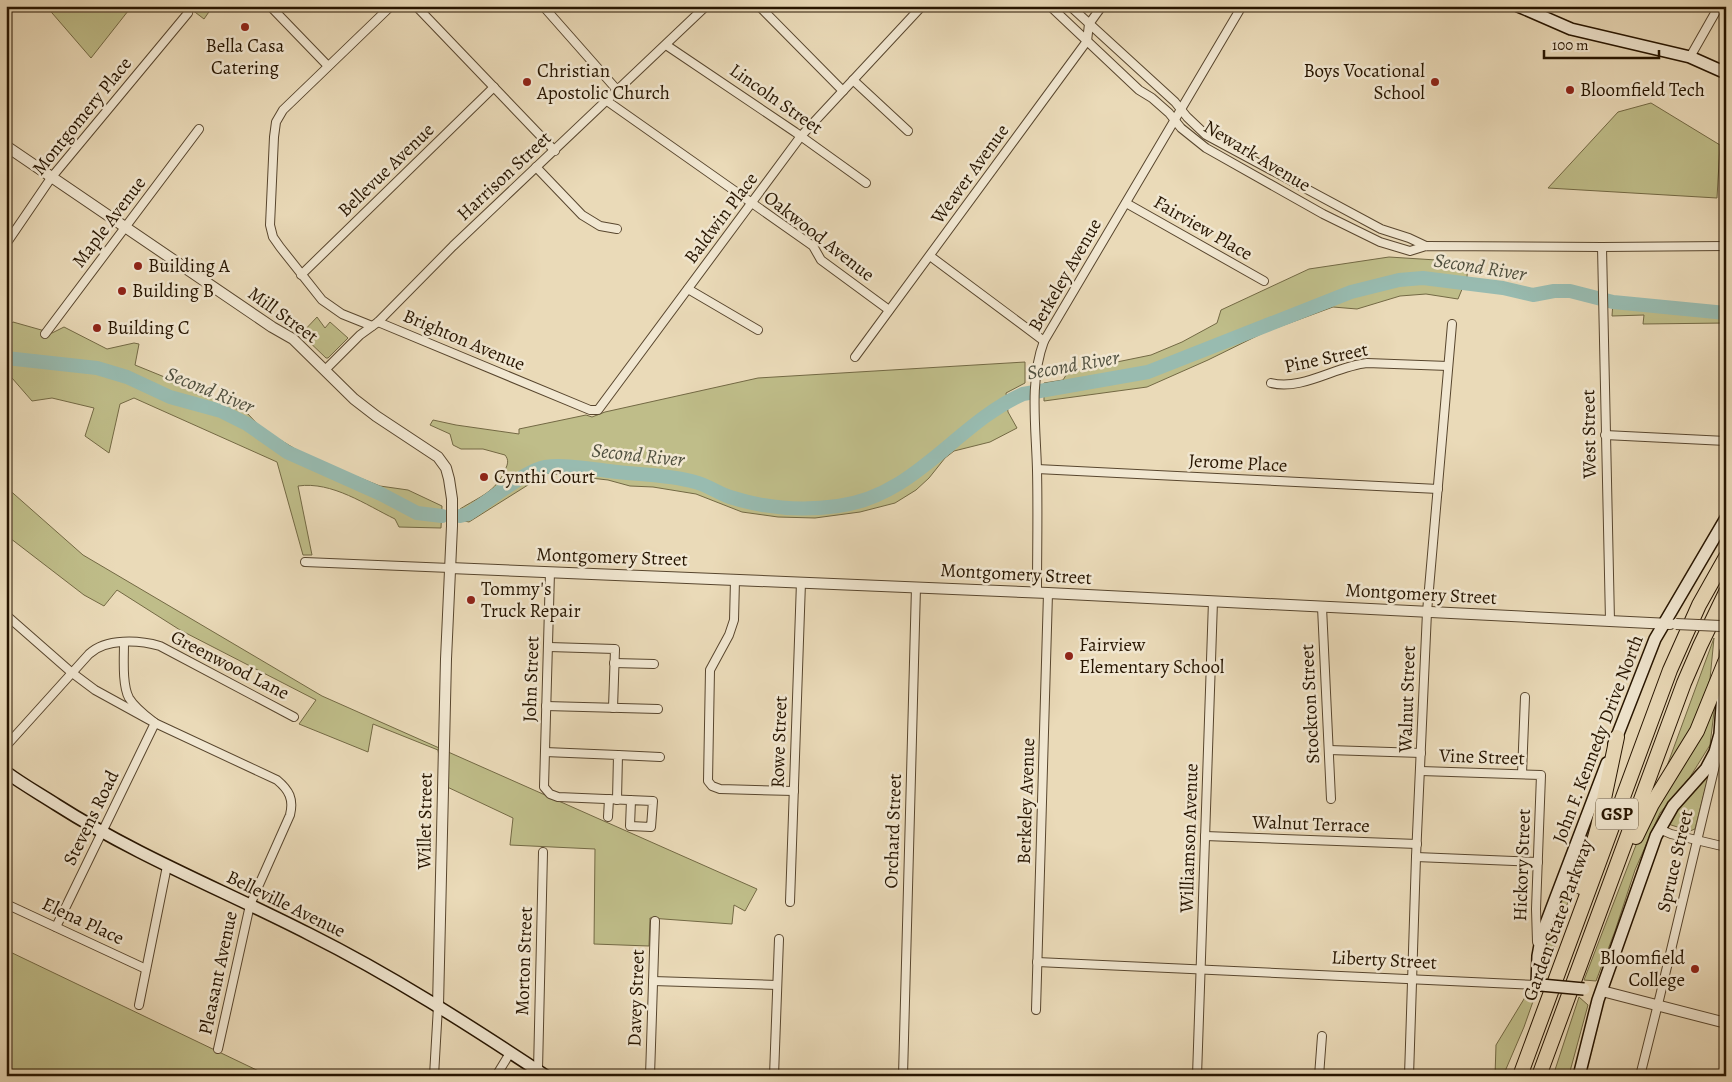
<svg xmlns="http://www.w3.org/2000/svg" width="1732" height="1082" font-family="Alegreya,serif">
	<style>
		.green { fill: #bfbd89; stroke: #736944 }
		.lines { fill: none; stroke-linecap: round; stroke-linejoin: round }
		.river { stroke: #98bbb0; stroke-width: 14 }
		.minor-casing { stroke: #58462e; stroke-width: 10 }
		.tertiary-casing { stroke: #58462e; stroke-width: 12 }
		.secondary-casing { stroke: #271500; stroke-width: 14 }
		.motorway-casing { stroke: #271500; stroke-width: 16 }
		.minor { stroke: #f1e7d1; stroke-width: 8 }
		.tertiary { stroke: #f1e7d1; stroke-width: 10 }
		.secondary { stroke: #f1e7d1; stroke-width: 11 }
		.motorway { stroke: #eadab8; stroke-width: 14 }
		.tertiary-bridge-casing { stroke: #58462e; stroke-width: 12; stroke-linecap: butt }
		.secondary-bridge-casing { stroke: #271500; stroke-width: 14; stroke-linecap: butt }
		.tertiary-bridge { stroke: #f1e7d1; stroke-width: 10 }
		.secondary-bridge { stroke: #f1e7d1; stroke-width: 11 }
		.poi-dot { fill: #8f2418; stroke: #f1e7d1; stroke-width: 2 }
		.labels { text-anchor: middle; dominant-baseline: central; stroke-width: 5; stroke-linejoin: round; paint-order: stroke }
		.shield { fill: #f1e7d1; stroke: #64543f; stroke-width: 1 }
		.shield-label { font-size: 18px; font-weight: bold; fill: #271500 }
		.poi-label { font-size: 19px; fill: #271500; stroke: #f1e7d1; text-anchor: start }
		.street-label { font-size: 19px; fill: #271500; stroke: #f1e7d1 }
		.water-label { font-size: 20px; font-style: italic; fill: #4f4f3e; stroke: #f1e7d1 }
	</style>
	<rect width="100%" height="100%" fill="#eadab8"/>
	<filter id="stains"><feTurbulence type="fractalNoise" baseFrequency=".004" numOctaves="4"/><feColorMatrix values="0 0 0 0 .2 0 0 0 0 .09 0 0 0 0 .02 0 0 0 .5 -.17"/></filter>
	<radialGradient id="worn" r=".72"><stop offset=".6" stop-color="#630" stop-opacity="0"/><stop offset="1" stop-color="#630" stop-opacity=".3"/></radialGradient>
	<!-- green -->
	<g class="green">
		<polygon points="46,6 132,6 91,58"/>
		<polygon points="187,6 213,6 204,19"/>
		<polygon points="1651,103 1720,145 1717,198 1548,188 1618,112"/>
		<polygon points="1389,257 1468,262 1467,277 1458,299 1426,294 1400,296 1357,309 1333,307 1265,332 1208,360 1147,387 1044,401 1044,383 1063,380 1068,372 1151,355 1182,342 1217,323 1221,310 1309,269"/>
		<polygon points="1613,302 1682,309 1726,308 1726,323 1643,324 1644,315 1612,316"/>
		<polygon points="317,317 325,328 330,322 348,338 328,358 326,358 301,334"/>
		<path d="M 13,322 L 52,333 L 64,327 L 107,349 L 134,343 L 139,344 L 135,365 L 194,389 L 248,414 L 262,429 L 297,450 L 328,465 L 380,486 L 408,490 L 442,506 L 441,528 L 399,527 L 395,519 C 366,505 332,481 298,486 L 312,555 L 303,555 L 277,462 L 134,398 L 120,404 L 109,453 L 85,436 L 94,408 L 52,398 L 32,401 L 12,378 L 6,376 L 6,329 Z"/>
		<path d="M 1025,362 L 1025,383 L 1006,393 L 1008,412 L 1017,428 L 990,442 L 954,451 L 945,458 L 929,478 L 916,490 L 895,503 L 860,512 L 815,518 L 778,517 L 742,512 L 696,494 L 653,487 L 630,486 L 608,480 L 547,473 L 469,522 L 460,520 L 460,509 C 479,497 496,492 505,470 C 508,464 509,460 505,455 L 483,449 L 461,449 L 453,445 L 450,434 L 430,425 L 433,420 L 456,425 L 519,434 L 519,429 L 586,415 L 592,417 L 605,412 L 758,378 Z"/>
		<polygon points="6,487 83,555 322,696 757,889 745,911 734,905 732,924 650,918 649,946 594,944 595,849 510,845 513,818 443,785 438,750 373,724 368,752 299,724 316,700 180,630 117,590 104,606 84,595 6,535"/>
		<polygon points="1714,638 1710,679 1698,719 1667,766"/>
		<polygon points="1716,695 1710,745 1690,777 1660,813 1635,870 1615,931 1596,981 1584,980 1636,845 1656,805"/>
		<polygon points="1706,777 1708,778 1695,829 1690,831 1668,824 1668,820"/>
		<polygon points="1594,815 1546,975 1546,944"/>
		<polygon points="6,950 267,1075 268,1076 6,1076"/>
		<polygon points="1536,993 1524,1027 1503,1076 1495,1076 1496,1045 1527,994"/>
		<polygon points="1579,997 1588,1005 1569,1075 1553,1076"/>
	</g>
	<g class="lines">
		<!-- river -->
		<g class="river">
			<polyline points="6,358 97,368 127,377 170,397 221,411 247,424 287,452 381,494 417,513 442,516"/>
			<path d="M 460,516 L 468,514 C 486,503 526,470 545,467 C 564,464 590,469 609,471 C 638,475 667,474 695,482 C 707,485 718,493 730,497 C 764,508 802,511 838,506 C 916,496 956,424 1023,394 L 1148,372 L 1351,292 L 1399,280 L 1423,278 L 1503,288 L 1533,295 L 1554,291 L 1570,291 L 1613,302 L 1726,313"/>
		</g>
		<defs>
			<g id="minor">
				<polyline points="270,6 328,66"/>
				<polyline points="416,6 555,151"/>
				<polyline points="543,6 618,91"/>
				<polyline points="759,6 843,91"/>
				<polyline points="1050,6 1139,90 1152,98 1169,113 1181,128 1206,148 1323,214 1380,242 1410,251 1426,246 1602,247 1726,246"/>
				<polyline points="1070,6 1175,102 1187,117 1206,135 1381,229 1409,238 1426,246"/>
				<polyline points="666,45 795,132 866,183"/>
				<polyline points="1690,57 1719,6"/>
				<polyline points="853,80 908,131"/>
				<polyline points="607,101 813,246 821,260 889,310"/>
				<polyline points="536,167 582,215 600,226 617,229"/>
				<polyline points="1126,203 1264,281"/>
				<polyline points="6,244 51,178 188,13"/>
				<polyline points="1602,247 1610,621"/>
				<polyline points="930,256 1044,341"/>
				<polyline points="301,275 494,87"/>
				<polyline points="688,289 758,330"/>
				<polyline points="378,322 590,410 598,410 801,136 922,6"/>
				<polyline points="372,326 342,314 322,300 280,247 273,237 270,225 274,137 276,122 283,110 391,6"/>
				<polyline points="45,334 199,129"/>
				<polyline points="855,357 1087,41 1089,24 1102,6"/>
				<polyline points="325,370 360,335 378,322 453,246 706,6"/>
				<path d="M 1271,383 C 1302,391 1336,366 1367,363 L 1448,366"/>
				<polyline points="1605,435 1726,441"/>
				<polyline points="1037,469 1438,489"/>
				<polyline points="305,562 450,568"/>
				<polyline points="550,572 544,787 550,794 558,797 653,801 651,827 630,826 631,800"/>
				<polyline points="735,580 734,620 729,635 710,670 708,781 712,786 720,789 794,791"/>
				<path d="M 1037,592 C 1037,552 1038,511 1037,470 C 1036,427 1029,381 1044,341 L 1242,6"/>
				<polyline points="1322,607 1331,799"/>
				<polyline points="6,615 71,672 95,690 155,723 56,927"/>
				<path d="M 124,643 C 124,658 122,685 129,698 C 135,708 146,716 155,723 L 277,780 C 289,790 294,799 290,815 L 250,905 L 218,1049"/>
				<polyline points="549,647 615,649 613,708"/>
				<polyline points="614,663 654,664"/>
				<polyline points="546,706 658,709"/>
				<path d="M 6,746 L 89,654 C 106,638 139,640 160,646 L 294,717"/>
				<polyline points="1329,750 1421,753"/>
				<polyline points="545,752 618,755 617,800"/>
				<polyline points="618,755 660,757"/>
				<polyline points="1421,771 1541,775 1536,909 1537,942"/>
				<polyline points="1522,774 1525,697"/>
				<polyline points="608,817 609,799"/>
				<polyline points="1659,829 1671,834 1726,847"/>
				<polyline points="1205,836 1417,844"/>
				<polyline points="1416,857 1538,862"/>
				<polyline points="790,902 801,582"/>
				<polyline points="6,904 146,969"/>
				<polyline points="1037,962 1537,985"/>
				<polyline points="653,981 777,985"/>
				<polyline points="139,1005 167,866"/>
				<polyline points="1036,1010 1048,593"/>
				<polyline points="538,1070 543,852"/>
				<polyline points="434,1076 438,1006"/>
				<polyline points="496,1076 510,1053"/>
				<polyline points="650,1076 655,921"/>
				<polyline points="774,1076 779,939"/>
				<polyline points="903,1076 916,587"/>
				<polyline points="1197,1076 1213,601"/>
				<polyline points="1319,1076 1322,1036"/>
				<polyline points="1409,1076 1416,857 1427,612 1452,324"/>
				<polyline points="1640,1076 1660,996 1718,753"/>
			</g>
			<g id="tertiary">
				<polyline points="6,146 272,327 293,339 354,399 376,416 438,457 446,468 449,479 452,499 452,526 446,659 438,1006"/>
				<polyline points="450,568 1048,593 1670,624"/>
				<polyline points="1602,991 1726,1023"/>
			</g>
			<g id="secondary">
				<polyline points="1518,6 1571,29 1690,57 1726,73"/>
				<polyline points="1614,744 1655,639 1726,518"/>
				<path d="M 6,772 C 22,784 40,794 57,805 C 137,856 225,891 309,934 C 391,975 469,1025 546,1076"/>
				<polyline points="1541,985 1537,985 1538,956 1542,934 1607,763"/>
				<polyline points="1579,1076 1598,1000 1656,836 1673,806 1706,769 1715,752 1720,734 1726,652"/>
			</g>
			<g id="motorway">
				<polyline points="1636,837 1652,804 1697,731 1725,662"/>
				<polyline points="1581,887 1598,827 1617,737"/>
				<polyline points="1520,1076 1670,670 1699,605 1726,557"/>
				<polyline points="1539,1076 1684,683 1700,646 1726,592"/>
			</g>
		</defs>
		<!-- minor casing -->
		<use href="#minor" class="minor-casing"/>
		<!-- tertiary casing -->
		<use href="#tertiary" class="tertiary-casing"/>
		<!-- secondary casing -->
		<use href="#secondary" class="secondary-casing"/>
		<!-- motorway casing -->
		<use href="#motorway" class="motorway-casing"/>
		<!-- minor -->
		<use href="#minor" class="minor"/>
		<!-- tertiary -->
		<use href="#tertiary" class="tertiary"/>
		<!-- secondary -->
		<use href="#secondary" class="secondary"/>
		<!-- motorway -->
		<use href="#motorway" class="motorway"/>
		<defs>
			<polyline id="tertiary-bridge" points="1676,624 1721,626"/>
			<polyline id="secondary-bridge" points="1541,985 1584,989"/>
		</defs>
		<!-- tertiary-bridge casing -->
		<use href="#tertiary-bridge" class="tertiary-bridge-casing"/>
		<!-- secondary-bridge casing -->
		<use href="#secondary-bridge" class="secondary-bridge-casing"/>
		<!-- tertiary-bridge -->
		<use href="#tertiary-bridge" class="tertiary-bridge"/>
		<!-- secondary-bridge -->
		<use href="#secondary-bridge" class="secondary-bridge"/>
	</g>
	<!-- markers -->
	<g class="poi-dot">
		<circle cx="245" cy="27" r="5"/>
		<circle cx="527" cy="82" r="5"/>
		<circle cx="1435" cy="82" r="5"/>
		<circle cx="1570" cy="90" r="5"/>
		<circle cx="138" cy="266" r="5"/>
		<circle cx="122" cy="291" r="5"/>
		<circle cx="97" cy="328" r="5"/>
		<circle cx="484" cy="477" r="5"/>
		<circle cx="471" cy="600" r="5"/>
		<circle cx="1069" cy="656" r="5"/>
		<circle cx="1695" cy="969" r="5"/>
	</g>
	<g class="labels">
		<!-- shield labels -->
		<rect class="shield" x="1596" y="798.5" width="42" height="31" rx="4"/>
		<g class="shield-label">
			<text x="1617" y="814">GSP</text>
		</g>
		<!-- poi labels -->
		<g class="poi-label">
			<text x="245" y="46" text-anchor="middle">Bella Casa<tspan x="245" dy="22">Catering</tspan></text>
			<text x="537" y="71">Christian<tspan x="537" dy="22">Apostolic Church</tspan></text>
			<text x="1425" y="71" text-anchor="end">Boys Vocational<tspan x="1425" dy="22">School</tspan></text>
			<text x="1580" y="90">Bloomfield Tech</text>
			<text x="148" y="266">Building A</text>
			<text x="132" y="291">Building B</text>
			<text x="107" y="328">Building C</text>
			<text x="494" y="477">Cynthi Court</text>
			<text x="481" y="589">Tommy's<tspan x="481" dy="22">Truck Repair</tspan></text>
			<text x="1079" y="645">Fairview<tspan x="1079" dy="22">Elementary School</tspan></text>
			<text x="1685" y="958" text-anchor="end">Bloomfield<tspan x="1685" dy="22">College</tspan></text>
		</g>
		<!-- street labels -->
		<g class="street-label">
			<text transform="translate(776 99) rotate(35)">Lincoln Street</text>
			<text transform="translate(82 116) rotate(-51)">Montgomery Place</text>
			<text transform="translate(1257 156) rotate(31)">Newark Avenue</text>
			<text transform="translate(386 170) rotate(-44)">Bellevue Avenue</text>
			<text transform="translate(970 174) rotate(-54)">Weaver Avenue</text>
			<text transform="translate(504 176) rotate(-43)">Harrison Street</text>
			<text transform="translate(721 218) rotate(-53)">Baldwin Place</text>
			<text transform="translate(109 222) rotate(-53)">Maple Avenue</text>
			<text transform="translate(1203 228) rotate(30)">Fairview Place</text>
			<text transform="translate(819 236) rotate(38)">Oakwood Avenue</text>
			<text transform="translate(1065 275) rotate(-60)">Berkeley Avenue</text>
			<text transform="translate(283 315) rotate(36)">Mill Street</text>
			<text transform="translate(464 340) rotate(23)">Brighton Avenue</text>
			<text transform="translate(1326 358) rotate(-12)">Pine Street</text>
			<text transform="translate(1589 434) rotate(-91)">West Street</text>
			<text transform="translate(1238 463) rotate(3)">Jerome Place</text>
			<text transform="translate(612 557) rotate(2)">Montgomery Street</text>
			<text transform="translate(1016 574) rotate(3)">Montgomery Street</text>
			<text transform="translate(1421 594) rotate(3)">Montgomery Street</text>
			<text transform="translate(230 665) rotate(27)">Greenwood Lane</text>
			<text transform="translate(531 679) rotate(-88)">John Street</text>
			<text transform="translate(1407 699) rotate(-88)">Walnut Street</text>
			<text transform="translate(1310 704) rotate(-93)">Stockton Street</text>
			<text transform="translate(1598 739) rotate(-69)">John F. Kennedy Drive North</text>
			<text transform="translate(779 742) rotate(-88)">Rowe Street</text>
			<text transform="translate(1482 757) rotate(2)">Vine Street</text>
			<text transform="translate(1026 801) rotate(-88)">Berkeley Avenue</text>
			<text transform="translate(91 818) rotate(-64)">Stevens Road</text>
			<text transform="translate(425 821) rotate(-89)">Willet Street</text>
			<text transform="translate(1311 824) rotate(2)">Walnut Terrace</text>
			<text transform="translate(893 831) rotate(-88)">Orchard Street</text>
			<text transform="translate(1189 838) rotate(-88)">Williamson Avenue</text>
			<text transform="translate(1675 861) rotate(-77)">Spruce Street</text>
			<text transform="translate(1522 865) rotate(-88)">Hickory Street</text>
			<text transform="translate(286 904) rotate(26)">Belleville Avenue</text>
			<text transform="translate(1558 920) rotate(-70)">Garden State Parkway</text>
			<text transform="translate(83 921) rotate(25)">Elena Place</text>
			<text transform="translate(1384 960) rotate(3)">Liberty Street</text>
			<text transform="translate(524 961) rotate(-88)">Morton Street</text>
			<text transform="translate(218 973) rotate(-78)">Pleasant Avenue</text>
			<text transform="translate(636 998) rotate(-88)">Davey Street</text>
		</g>
		<!-- water labels -->
		<g class="water-label">
			<text transform="translate(1480 267) rotate(9)">Second River</text>
			<text transform="translate(1073 365) rotate(-10)">Second River</text>
			<text transform="translate(210 390) rotate(22)">Second River</text>
			<text transform="translate(638 455) rotate(6)">Second River</text>
		</g>
	</g>
	<!-- margin -->
	<rect width="1732" height="1082" fill="none" stroke="#eadab8" stroke-width="25"/>
	<rect x="8" y="8" width="1717" height="1067" fill="none" stroke="#271500" stroke-width="2.5"/>
	<rect x="12" y="12" width="1707" height="1057" fill="none" stroke="#271500"/>
	<!-- scale -->
	<path d="M1544 50v8h115v-8" fill="none" stroke="#271500" stroke-width="2.5"/>
	<text x="1552" y="50" font-size="15" fill="#271500" stroke="#f1e7d1" stroke-width="4" paint-order="stroke">100 m</text>
	<rect width="100%" height="100%" filter="url(#stains)"/>
	<rect width="100%" height="100%" fill="url(#worn)"/>
</svg>
